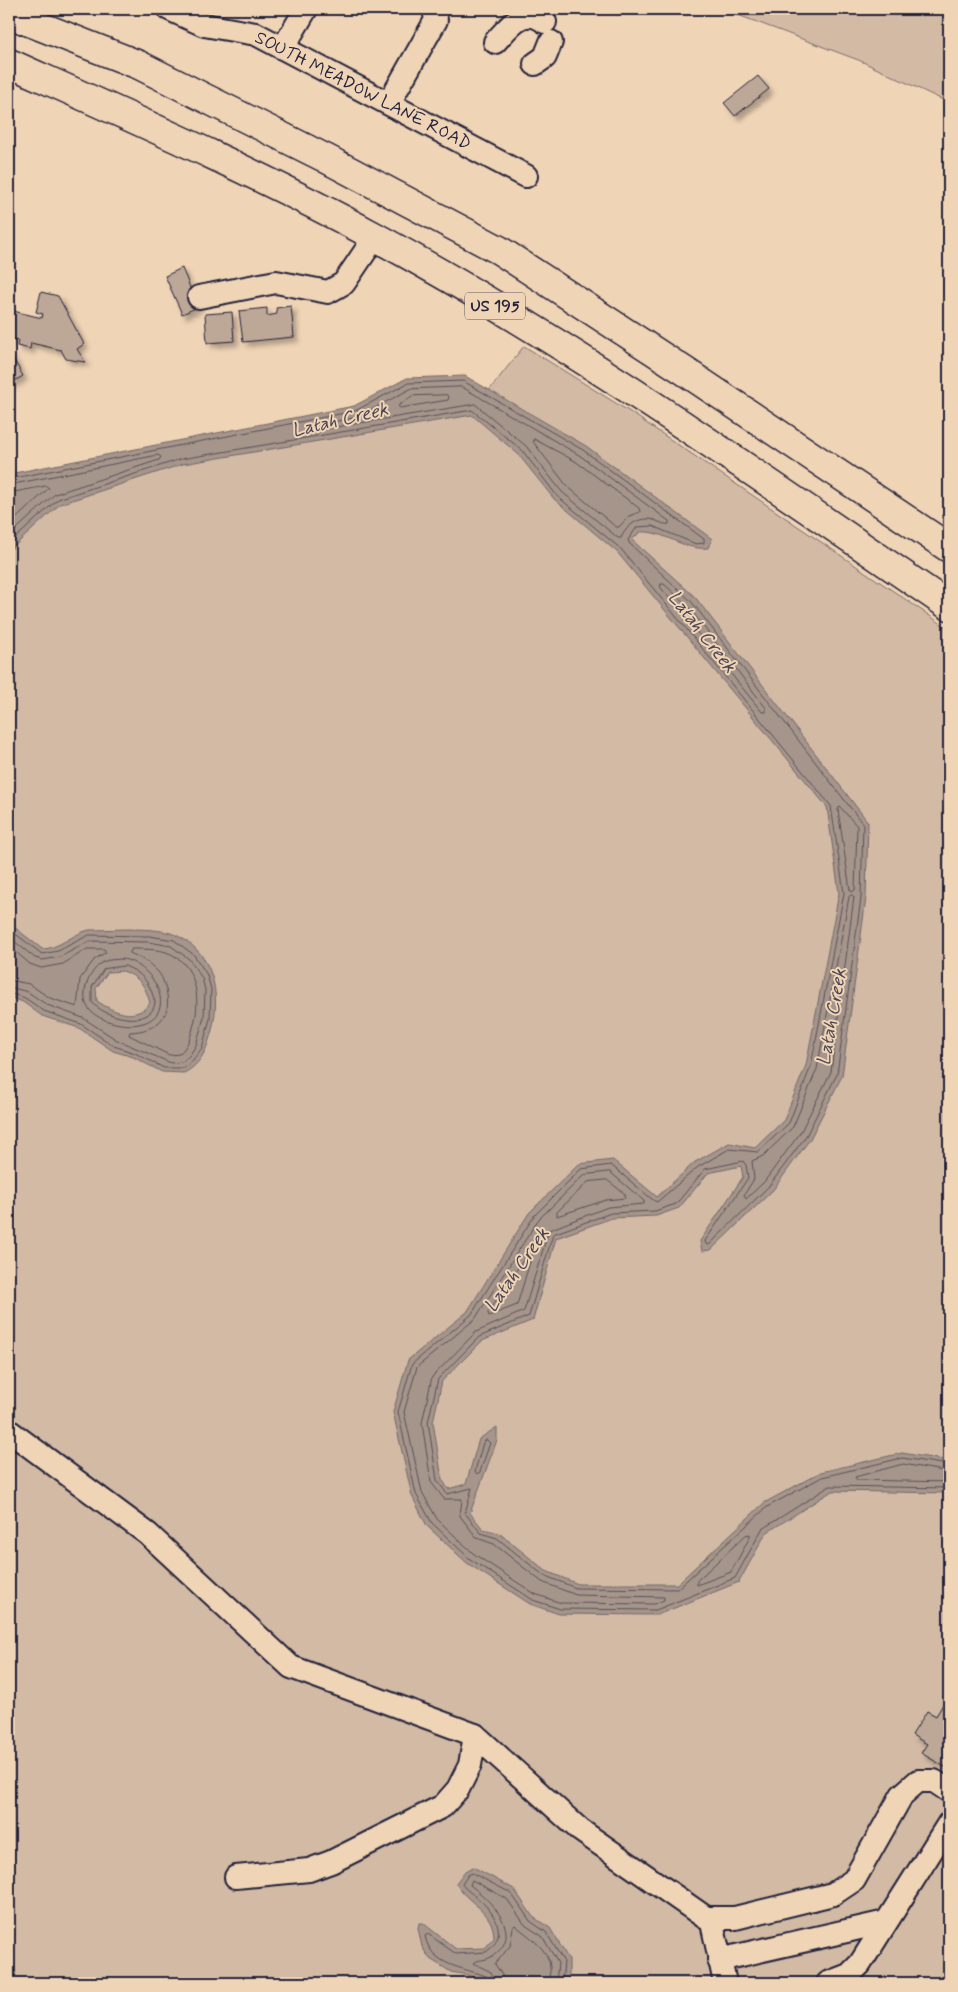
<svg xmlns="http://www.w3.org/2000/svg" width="958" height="1992" font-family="Mynerve,sans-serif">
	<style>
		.green { fill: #d2baa4; stroke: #7a6e70 }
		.water { fill: #a6958a; stroke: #71676a; fill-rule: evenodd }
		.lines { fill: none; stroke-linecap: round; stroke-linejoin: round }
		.shore { stroke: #57505b; stroke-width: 1 }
		.building { fill: #bda797; stroke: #22223b; filter: url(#shadow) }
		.minor-casing { stroke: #22223b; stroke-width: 26 }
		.highway-casing { stroke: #22223b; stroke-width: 31 }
		.minor { stroke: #f0d4b6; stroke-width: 22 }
		.highway { stroke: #f0d4b6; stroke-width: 28 }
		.labels { text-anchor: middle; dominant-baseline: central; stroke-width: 4; stroke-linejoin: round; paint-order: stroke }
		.shield { fill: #f0d4b6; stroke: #605760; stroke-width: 1 }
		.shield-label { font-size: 16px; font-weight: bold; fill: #22223b }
		.street-label { font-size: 18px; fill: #22223b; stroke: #f0d4b6 }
		.water-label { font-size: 19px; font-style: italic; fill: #4a4453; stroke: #f0d4b6 }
	</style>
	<defs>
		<filter id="shadow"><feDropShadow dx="4.5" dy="4.5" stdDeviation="2.5" flood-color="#0004"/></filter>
	</defs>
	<rect width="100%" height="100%" fill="#f0d4b6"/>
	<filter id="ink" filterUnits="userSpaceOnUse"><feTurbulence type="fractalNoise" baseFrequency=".02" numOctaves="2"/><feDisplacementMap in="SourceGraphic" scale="10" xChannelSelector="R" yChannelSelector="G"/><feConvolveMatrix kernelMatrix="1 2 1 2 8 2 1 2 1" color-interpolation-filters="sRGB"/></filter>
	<g filter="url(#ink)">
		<!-- green -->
		<g class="green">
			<polygon points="722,9 949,9 949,103 861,61"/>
			<polygon points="524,346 630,412 949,629 949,1983 9,1983 9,507 57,487 480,402"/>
		</g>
		<!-- water -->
		<g class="water">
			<path d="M 465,376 L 586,446 L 712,539 L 708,548 C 683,551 664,530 640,532 L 632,540 L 695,597 L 868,822 L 866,898 L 842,1076 L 810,1139 L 773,1190 L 711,1250 L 702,1251 L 700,1241 L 743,1177 L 741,1166 L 708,1173 L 679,1208 L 656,1216 L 612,1218 L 556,1238 L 533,1320 L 482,1341 L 442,1381 L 433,1422 L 442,1479 L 448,1489 L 466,1484 L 479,1439 L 497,1427 L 497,1440 L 470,1513 L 483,1529 L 499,1533 L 546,1571 L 578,1584 L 677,1584 L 764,1503 L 821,1472 L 902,1453 L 949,1461 L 949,1493 L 832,1491 L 766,1533 L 739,1582 L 657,1615 L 559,1614 L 530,1604 L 467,1563 L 427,1526 L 412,1496 L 393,1412 L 408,1360 L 467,1312 L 529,1213 L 579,1164 L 613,1160 L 657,1197 L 695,1162 L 729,1143 L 755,1148 L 784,1120 L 806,1065 L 839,893 L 827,807 L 617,552 L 554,499 L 518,454 L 472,415 L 183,464 L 60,504 L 9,551 L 9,474 L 354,406 L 407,378 Z"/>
			<path d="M 9,923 L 42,949 C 59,949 72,934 89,930 C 111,930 156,926 176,935 C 214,953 221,993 212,1030 C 207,1048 202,1064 184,1073 L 162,1072 L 133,1057 L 113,1051 L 79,1028 L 42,1016 L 23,1002 L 9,997 ZM 123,971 C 140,978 145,985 150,1003 C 136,1022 113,1012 97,1001 L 96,988 L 108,972 Z"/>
			<path d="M 473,1867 L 514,1889 L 533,1917 L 550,1928 L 569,1960 L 569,1975 L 566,1983 L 490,1983 L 467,1975 L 451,1972 L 430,1959 L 422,1947 L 418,1928 L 419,1923 L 423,1923 L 456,1949 L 485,1948 L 494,1938 C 494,1909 466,1904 456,1883 L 465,1871 Z"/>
		</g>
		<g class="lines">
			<!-- shore -->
			<g class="shore">
				<path d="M 462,387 L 579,455 L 669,521 L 669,524 C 664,525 660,522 654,520 C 639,516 627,525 621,538 L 618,538 L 562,492 L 526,446 L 475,404 L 312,431 L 309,429 L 311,426 L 358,417 L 410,389 Z"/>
				<polygon points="447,395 449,397 448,400 400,408 398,406 412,396"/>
				<polygon points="534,439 575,461 639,508 640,512 629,516 619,527 616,527 567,486 534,443"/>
				<polyline points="9,479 355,411 408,383 463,381 583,450 704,539 704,543 696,544 652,526 637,527 628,540 630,544 691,601 863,824 861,898 837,1074 806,1136 769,1186 709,1245 706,1244 705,1241 748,1178 746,1165 743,1161 705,1169 676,1204 655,1211 611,1213 553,1234 529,1316 479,1337 438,1379 428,1422 437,1480 447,1494 472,1488 465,1513 481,1533 497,1538 543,1575 576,1588 677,1589 767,1507 822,1477 902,1458 949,1465"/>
				<polyline points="9,485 158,455 161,457 159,460 55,494 9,536"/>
				<polyline points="9,493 46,486 49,488 9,525"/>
				<polyline points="9,544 58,499 181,459 472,410 522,450 557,496 621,549 831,806 844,893 811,1066 789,1123 758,1152 729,1149 698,1167 657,1202 653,1200 611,1165 581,1169 534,1216 471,1315 412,1364 398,1412 416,1494 432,1523 470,1559 533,1600 560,1609 656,1610 735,1578 762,1529 830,1486 949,1488"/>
				<polygon points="661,584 664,584 687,605 766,708 766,712 762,712 661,588"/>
				<polygon points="840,807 857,826 855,890 852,892 850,890 838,810"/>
				<polygon points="852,895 854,897 831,1072 800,1133 764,1182 746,1199 744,1195 754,1179 752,1161 763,1156 793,1127 817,1069 849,897"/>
				<polyline points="9,929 42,954 58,951 89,935 149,936 174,940 194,955 207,975 211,989 210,1019 202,1048 190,1064 183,1068 164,1068 135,1053 114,1046 81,1024 44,1011 25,998 9,993"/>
				<polyline points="9,937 35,958 42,960 60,957 90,941 149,942 171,946 189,959 202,978 205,990 204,1017 196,1045 190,1055 182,1062 171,1063 117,1040 83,1018 47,1005 28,992 9,987"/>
				<polyline points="9,946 30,964 41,968 63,964 87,949 104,949 106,952 94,960 80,979 77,1007 50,998 29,984 9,980"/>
				<path d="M 132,949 C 143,949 156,949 166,952 C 196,962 201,998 194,1024 C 191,1035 189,1046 179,1054 L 169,1055 L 129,1035 L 130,1032 C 156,1031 173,1017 166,990 C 164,983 162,975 156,970 C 149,962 140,958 130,953 Z"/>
				<path d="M 122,959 C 154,963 181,1016 139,1024 C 124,1027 95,1021 87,1006 C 80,992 90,970 103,962 C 108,959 116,960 122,959 Z"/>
				<path d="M 125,966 C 144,974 149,982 155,1002 C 153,1029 103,1018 92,1002 L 92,987 L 104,969 Z"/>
				<polygon points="610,1172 644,1201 644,1204 608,1207 549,1230 524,1311 476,1332 432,1377 422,1423 431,1482 444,1499 462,1499 460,1516 477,1538 494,1544 542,1582 576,1595 664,1597 664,1600 655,1604 561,1603 535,1594 474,1554 437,1519 422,1492 404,1412 417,1367 475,1319 538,1220 584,1175"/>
				<polygon points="607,1180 625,1194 625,1198 606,1200 557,1216 557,1212 588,1182"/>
				<polygon points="531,1249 533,1252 517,1305 489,1316 488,1313"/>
				<polygon points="487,1440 490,1443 480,1472 477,1474 475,1471 483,1443"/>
				<polyline points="949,1472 903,1464 855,1477 857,1480 949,1482"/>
				<polygon points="746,1535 750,1534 750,1537 731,1572 697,1585 697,1581"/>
				<path d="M 489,1983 L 486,1976 C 462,1967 431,1966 425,1936 L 428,1934 L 456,1954 L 486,1952 C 509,1936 496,1915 480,1900 C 474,1894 466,1891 462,1884 L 468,1875 L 472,1873 L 511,1893 L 530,1921 L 546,1932 L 564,1962 L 562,1983"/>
				<path d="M 496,1983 L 491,1972 L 473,1963 C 478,1959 485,1961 491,1957 C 527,1935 490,1900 470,1885 L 472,1880 L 507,1899 L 525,1925 L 542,1936 L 558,1963 L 556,1983"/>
				<path d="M 503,1983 L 502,1975 L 495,1964 L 510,1946 L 513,1927 L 515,1925 C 528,1936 549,1949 550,1967 C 551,1973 548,1978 548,1983"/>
			</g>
		</g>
		<!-- building -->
		<g class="building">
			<polygon points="758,76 769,89 735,116 724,103"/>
			<polygon points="182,268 198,307 182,314 165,276"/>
			<polygon points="41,292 58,296 84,344 77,349 85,362 66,359 61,350 31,343 30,349 17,346 18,340 10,338 11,330 9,329 9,310 42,318 43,314 36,312"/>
			<polygon points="291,306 294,337 243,342 239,311 267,308 267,316 277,314 276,308"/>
			<polygon points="232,312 234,341 207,343 205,314"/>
			<polygon points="9,351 23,376 9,384"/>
			<polygon points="949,1694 949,1764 947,1768 921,1753 927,1744 912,1735 927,1711 936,1716"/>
		</g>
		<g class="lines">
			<defs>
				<g id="minor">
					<polyline points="169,9 204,25 256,34 526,176"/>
					<path d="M 495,42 C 510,26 523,5 545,22"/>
					<polyline points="283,48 306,9"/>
					<polyline points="535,64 545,57 551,42"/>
					<polyline points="389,103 436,20 434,9"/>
					<polyline points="199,297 276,282 328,292 344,283 375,237"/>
					<polyline points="9,1431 148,1534 291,1667 475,1735 580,1830 706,1918 735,1918 833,1894 854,1880 902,1795 918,1781 934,1781 949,1791"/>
					<polyline points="236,1877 309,1870 331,1862 443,1806 458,1789 470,1765 475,1735"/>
					<polyline points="711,1918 725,1983"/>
					<polyline points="719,1960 886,1922"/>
					<polyline points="828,1983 849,1975 860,1964 949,1823"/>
				</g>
				<g id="highway">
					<polyline points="9,14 139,65 325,158 499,250 683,370 949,548"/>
					<path d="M 9,63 C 132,118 256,172 374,236 C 575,345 761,478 949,606"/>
				</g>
			</defs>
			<!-- minor casing -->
			<use href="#minor" class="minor-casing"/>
			<!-- highway casing -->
			<use href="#highway" class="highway-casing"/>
			<!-- minor -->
			<use href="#minor" class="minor"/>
			<!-- highway -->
			<use href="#highway" class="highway"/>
		</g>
	</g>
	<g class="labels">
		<!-- shield labels -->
		<rect class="shield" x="465" y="292.5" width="60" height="27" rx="4"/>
		<g class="shield-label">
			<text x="495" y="306">US 195</text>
		</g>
		<!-- street labels -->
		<g class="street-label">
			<text transform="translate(363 91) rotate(27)">SOUTH MEADOW LANE ROAD</text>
		</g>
		<!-- water labels -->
		<g class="water-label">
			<text transform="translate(340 420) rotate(-13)">Latah Creek</text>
			<text transform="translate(702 632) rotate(52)">Latah Creek</text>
			<text transform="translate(832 1017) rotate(-80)">Latah Creek</text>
			<text transform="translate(517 1270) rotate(-55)">Latah Creek</text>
		</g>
	</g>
	<!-- margin -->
	<rect width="958" height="1992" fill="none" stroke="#f0d4b6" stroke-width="30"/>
	<rect x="15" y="15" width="928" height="1962" fill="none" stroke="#22223b" stroke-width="2" filter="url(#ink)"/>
</svg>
